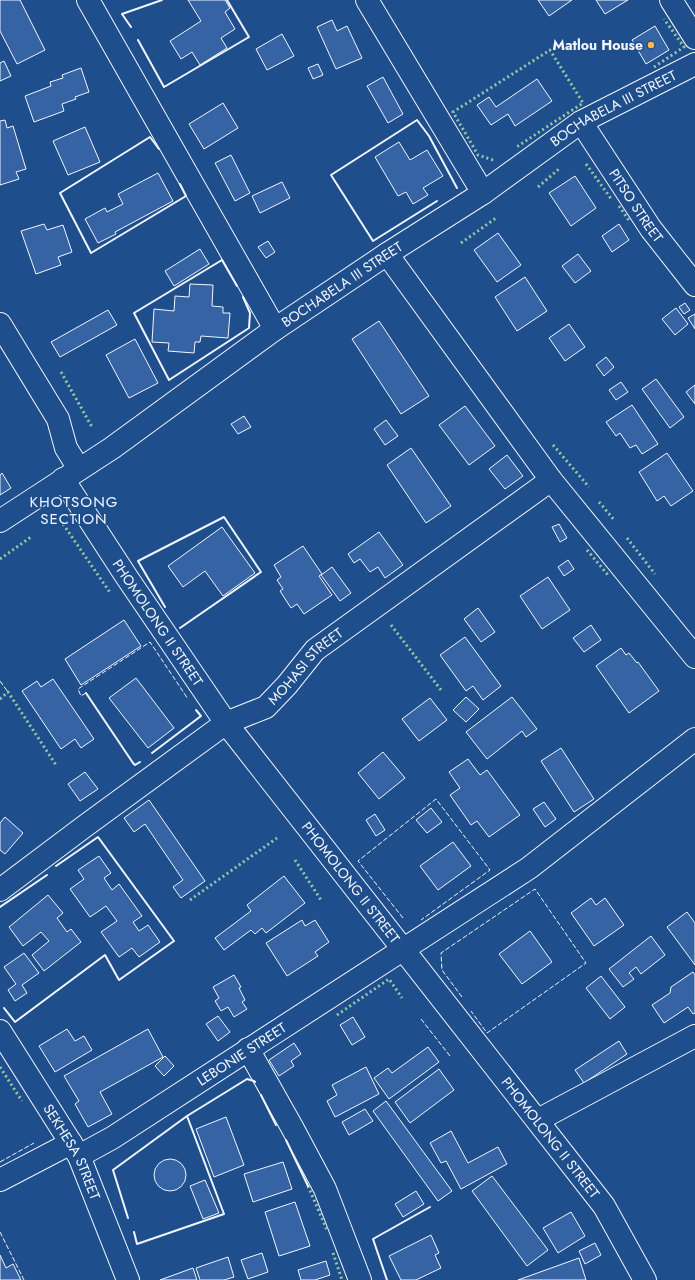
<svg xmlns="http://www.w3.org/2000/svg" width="695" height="1280" font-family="Jost,sans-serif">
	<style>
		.building { fill: #3563a3; stroke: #f2f6ff }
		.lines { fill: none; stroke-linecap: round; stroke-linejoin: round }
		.minor-casing { stroke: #f2f6ff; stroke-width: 24 }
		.minor { stroke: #1f4e8c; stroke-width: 22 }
		.hedge { stroke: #97c8a6; stroke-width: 3; stroke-dasharray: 2 3; stroke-linecap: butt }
		.fence { stroke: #f2f6ff; stroke-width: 1; stroke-dasharray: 5 2; stroke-linecap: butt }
		.wall { stroke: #f2f6ff; stroke-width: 2 }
		.poi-dot { fill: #ffb74d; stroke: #1f4e8c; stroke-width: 1.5 }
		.labels { text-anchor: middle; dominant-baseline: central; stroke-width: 3; stroke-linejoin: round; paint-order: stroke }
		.poi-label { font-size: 14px; font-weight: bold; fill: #f2f6ff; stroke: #1f4e8c; text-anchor: end }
		.street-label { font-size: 14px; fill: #f2f6ff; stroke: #1f4e8c }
		.neighbourhood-label { font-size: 15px; letter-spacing: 1px; fill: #f2f6ff; stroke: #1f4e8c }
	</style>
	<rect width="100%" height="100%" fill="#1f4e8c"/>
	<!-- building -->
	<g class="building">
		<polygon points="0,0 20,0 45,50 17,64 0,31"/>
		<polygon points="188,0 225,0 230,8 225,12 235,29 221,38 227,48 200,65 192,52 181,59 170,41 201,21"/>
		<polygon points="538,0 572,0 549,16"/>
		<polygon points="596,0 628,0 605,14"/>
		<polygon points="332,20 337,31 347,26 362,58 336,69 317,27"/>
		<polygon points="655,26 669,50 646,64 632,40"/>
		<polygon points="282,34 294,56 267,70 256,49"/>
		<polygon points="4,61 11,76 0,81 0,63"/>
		<polygon points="318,64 323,75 313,79 308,68"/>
		<polygon points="81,68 89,92 75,97 76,99 62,104 64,111 34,122 25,96 51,86 50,82 63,78 62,75"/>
		<polygon points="383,77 403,114 388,123 367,86"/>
		<polygon points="537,79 552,101 515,126 508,114 491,125 477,105 489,97 496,107"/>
		<polygon points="223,103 238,128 204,149 189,124"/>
		<polygon points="5,120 7,128 13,126 26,169 16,172 19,179 0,185 0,121"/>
		<polygon points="85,127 100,162 68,175 53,141"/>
		<polygon points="399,142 410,160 427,150 443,176 423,188 428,195 413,204 406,192 398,196 375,157"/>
		<polygon points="231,155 250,193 235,201 215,163"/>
		<polygon points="158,173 173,201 115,232 116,234 98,243 85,219 105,208 107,212 123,204 118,194"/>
		<polygon points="575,176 596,208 571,226 549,193"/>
		<polygon points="282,182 290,198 260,213 252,196"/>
		<polygon points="44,224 47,230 63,225 72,252 58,257 61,265 36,274 21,231"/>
		<polygon points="619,224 629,240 612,252 602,236"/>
		<polygon points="498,233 521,265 497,282 474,250"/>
		<polygon points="268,241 275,252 266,258 258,247"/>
		<polygon points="200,249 209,264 174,286 165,271"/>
		<polygon points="578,254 591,271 575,283 562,266"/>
		<polygon points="525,277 547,311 517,331 495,297"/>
		<polygon points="190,284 213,285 212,306 223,307 223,313 230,313 228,338 201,336 200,342 195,342 194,353 168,351 169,343 152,342 154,309 174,311 175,296 189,297"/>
		<polygon points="685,303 690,310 684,314 679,307"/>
		<polygon points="676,308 688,324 675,335 662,319"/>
		<polygon points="108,310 117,325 60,357 51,342"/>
		<polygon points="695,314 695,329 688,318"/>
		<polygon points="379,321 429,396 401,414 352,339"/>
		<polygon points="569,324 585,347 565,361 549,338"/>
		<polygon points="135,339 158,383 129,398 106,355"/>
		<polygon points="606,357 614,367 604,376 596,365"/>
		<polygon points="656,379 684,417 670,428 642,389"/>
		<polygon points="621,382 628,392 616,400 609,390"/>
		<polygon points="695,385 695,404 686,392"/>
		<polygon points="632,405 658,444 642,454 636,445 630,448 620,433 616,436 606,422"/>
		<polygon points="465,406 495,446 469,465 439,425"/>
		<polygon points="244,416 251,427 238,434 231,424"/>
		<polygon points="386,420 398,436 385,445 374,429"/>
		<polygon points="411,448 451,506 426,523 387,465"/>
		<polygon points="667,453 693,491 671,506 664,496 657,501 639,472"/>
		<polygon points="507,455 523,476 505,489 489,469"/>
		<polygon points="2,473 11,488 0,495 0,475"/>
		<polygon points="559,524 567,538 560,542 552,527"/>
		<polygon points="222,527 255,573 223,596 205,571 183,587 168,566"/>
		<polygon points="379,532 403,565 385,578 378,567 370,572 360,559 354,563 348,554"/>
		<polygon points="303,546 322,574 319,576 332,595 304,614 297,604 291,608 280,591 283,589 277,580 281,577 274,565"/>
		<polygon points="568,560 574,569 564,576 558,567"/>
		<polygon points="332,567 351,593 340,601 321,575"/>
		<polygon points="548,577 570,610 542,629 520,596"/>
		<polygon points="478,608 495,632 481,642 464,619"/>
		<polygon points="124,620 141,646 81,685 65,659"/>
		<polygon points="591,625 601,640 584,652 573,638"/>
		<polygon points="465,637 501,686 483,700 473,686 466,691 440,655"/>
		<polygon points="621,648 626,655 629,653 637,663 638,662 659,691 629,713 596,666"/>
		<polygon points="136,678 174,728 148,748 109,698"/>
		<polygon points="53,679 94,739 81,748 75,739 61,749 22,691 37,681 41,687"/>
		<polygon points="466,697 479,709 466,722 453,710"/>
		<polygon points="512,697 537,729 526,737 522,731 487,759 466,732"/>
		<polygon points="430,698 447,720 419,741 402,719"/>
		<polygon points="561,748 594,799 574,812 541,761"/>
		<polygon points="383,752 405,778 379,799 358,773"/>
		<polygon points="468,759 480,775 487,770 520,815 489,837 477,821 471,825 450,795 460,788 449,772"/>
		<polygon points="85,772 98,789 80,801 68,784"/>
		<polygon points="149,800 205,881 181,898 173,887 183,880 145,824 134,832 124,818"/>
		<polygon points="544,802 556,819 545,827 533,809"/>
		<polygon points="431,808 442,822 427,833 416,820"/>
		<polygon points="375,814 385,830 376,836 366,820"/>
		<polygon points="5,817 23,833 5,854 0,850 0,823"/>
		<polygon points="453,842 471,866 438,890 420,866"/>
		<polygon points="99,856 111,873 104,878 112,890 119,884 142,916 133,922 139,931 148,925 160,942 139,957 132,948 119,957 101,932 117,921 106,906 90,917 70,889 84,879 78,870"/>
		<polygon points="284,876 305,903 266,933 262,928 255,934 251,930 224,950 215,938 251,911 247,905"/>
		<polygon points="48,895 63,913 57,918 67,932 71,929 81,942 44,971 32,955 49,941 41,932 23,946 9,927"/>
		<polygon points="591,898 596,905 605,898 624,925 594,946 571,913"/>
		<polygon points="687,912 695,923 695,965 667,927"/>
		<polygon points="302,920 305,926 315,920 329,942 315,952 318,956 287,976 266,943"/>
		<polygon points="530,931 552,962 522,984 499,954"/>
		<polygon points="651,936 665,955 641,974 636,967 629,973 634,979 623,987 609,969"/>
		<polygon points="24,953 39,973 22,985 27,993 15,1001 8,990 16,984 4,967"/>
		<polygon points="693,972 695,975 695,1013 693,1014 688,1007 664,1023 652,1005 670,993 671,987"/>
		<polygon points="234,975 241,987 239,988 245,1000 242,1002 247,1009 234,1017 228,1007 221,1011 215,1001 219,998 213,987"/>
		<polygon points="601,976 625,1007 610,1019 586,988"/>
		<polygon points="218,1016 230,1032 218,1041 206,1024"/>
		<polygon points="353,1017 365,1037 352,1045 340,1025"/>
		<polygon points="67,1029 75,1041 84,1036 92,1050 55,1072 39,1046"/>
		<polygon points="148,1029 163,1057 100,1092 112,1114 88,1127 75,1104 79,1101 64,1076"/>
		<polygon points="619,1041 627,1054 584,1083 575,1070"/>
		<polygon points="294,1043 301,1054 291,1061 294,1066 279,1076 269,1060"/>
		<polygon points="428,1047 439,1062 389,1099 374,1078 388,1068 392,1073"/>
		<polygon points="165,1056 174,1066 164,1076 155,1066"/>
		<polygon points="366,1067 379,1094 335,1117 327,1101 337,1095 332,1085"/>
		<polygon points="439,1069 454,1090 410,1123 395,1102"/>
		<polygon points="386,1101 452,1191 438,1201 373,1111"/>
		<polygon points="365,1109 373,1121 349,1135 342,1122"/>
		<polygon points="226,1117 244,1165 214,1177 196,1129"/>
		<polygon points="451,1131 468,1163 498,1147 507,1164 461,1189 446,1161 441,1163 430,1143"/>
		<circle cx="170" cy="1175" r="16"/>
		<polygon points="283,1162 292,1189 253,1202 244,1174"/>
		<polygon points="492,1176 548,1250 527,1266 472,1191"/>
		<polygon points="205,1180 219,1213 203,1219 190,1186"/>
		<polygon points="416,1191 424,1204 403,1217 395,1204"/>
		<polygon points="295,1202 310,1246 279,1256 265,1212"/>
		<polygon points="571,1212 585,1236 558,1253 543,1228"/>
		<polygon points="431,1235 439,1253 435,1255 441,1268 416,1280 401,1280 389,1256"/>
		<polygon points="595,1243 601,1255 585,1264 579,1251"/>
		<polygon points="262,1253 268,1272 248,1279 241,1260"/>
		<polygon points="0,1255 6,1268 13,1264 21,1280 0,1280"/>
		<polygon points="228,1257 234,1277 224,1280 200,1280 196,1268"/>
		<polygon points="579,1258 586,1280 518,1280"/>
		<polygon points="326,1261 330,1275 315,1280 301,1280 298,1270"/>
		<polygon points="193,1268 197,1280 160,1280"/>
	</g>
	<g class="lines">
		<defs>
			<g id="minor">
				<polyline points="88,0 275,329"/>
				<polyline points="367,0 483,193"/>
				<polyline points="671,0 695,38"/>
				<path id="s1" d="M 581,122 L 651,229 L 695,285"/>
				<polyline points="387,254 551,480 695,657"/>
				<polyline points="0,324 58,419 66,448 79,469"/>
				<path id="s2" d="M 63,479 L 126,576 L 226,723 L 604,1206 L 645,1280"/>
				<path id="s3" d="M 0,521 L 112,448 L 275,329 L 387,254 L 483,193 L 581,122 L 695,64"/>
				<path id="s4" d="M 0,890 L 85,826 L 226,723 L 266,707 L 287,685 L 315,650 L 551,480"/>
				<path id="s5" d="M 0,1031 L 79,1156 L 128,1280"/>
				<polyline points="248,1049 293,1129 325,1189 360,1280"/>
				<polyline points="538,1120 695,1036"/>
				<path id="s6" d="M 79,1156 L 112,1138 L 529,868 L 695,739"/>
				<polyline points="0,1180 71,1143"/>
			</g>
		</defs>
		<!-- minor casing -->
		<use href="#minor" class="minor-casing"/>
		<!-- minor -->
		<use href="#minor" class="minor"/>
		<!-- hedge -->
		<g class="hedge">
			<polyline points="654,67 684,47 664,19"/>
			<polyline points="493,160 478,155 453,112 550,50 583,103 515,148"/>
			<polyline points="586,164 612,200"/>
			<polyline points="538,187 559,169"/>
			<polyline points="619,206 630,222"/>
			<polyline points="461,243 496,218"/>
			<polyline points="61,372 92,427"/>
			<polyline points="553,445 589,487"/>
			<polyline points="599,502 615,521"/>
			<polyline points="63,524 111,594"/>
			<polyline points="627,538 655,574"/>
			<polyline points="587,550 608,575"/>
			<polyline points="0,559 31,537"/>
			<polyline points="391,625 441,690"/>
			<polyline points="0,699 8,692 56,765"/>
			<polyline points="295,860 321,900"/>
			<polyline points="190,900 277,838"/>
			<polyline points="337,1015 389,979 402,998"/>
			<polyline points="0,1067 22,1101"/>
			<polyline points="308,1186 327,1230"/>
			<polyline points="333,1253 342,1280"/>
		</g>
		<!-- fence -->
		<g class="fence">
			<polyline points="0,681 8,692"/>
			<polyline points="86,693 81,696 78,689 150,642 188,699"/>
			<polyline points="403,918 358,861 436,799 490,870 421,920"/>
			<polyline points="462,997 442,970 441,953 535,889 586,963 487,1033 471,1011"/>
			<polyline points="421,1019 450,1056"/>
			<polyline points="0,1162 34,1143"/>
			<polyline points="0,1232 24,1280"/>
		</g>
		<!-- wall -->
		<g class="wall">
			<polyline points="131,27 122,14 162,0"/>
			<polyline points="138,40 164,87 249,37 227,0"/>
			<polyline points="159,149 150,137 60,193 91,253 186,196 180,184"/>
			<polyline points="437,201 373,241 331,175 417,120 429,136 457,188"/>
			<polyline points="237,286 222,260 134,313 169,380 249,328 250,313 243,297"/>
			<polyline points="165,607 138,561 224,517 261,572 180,628"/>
			<polyline points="86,693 133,763 135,765 140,762"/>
			<polyline points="152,753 201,716 196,710"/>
			<polyline points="0,907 47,875"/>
			<polyline points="4,1008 15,1022 105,955 119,980 174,941 98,837 56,866"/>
			<polyline points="261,1095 276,1125"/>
			<polyline points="187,1116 247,1079 254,1081 255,1082"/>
			<polyline points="286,1140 308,1186"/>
			<polyline points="128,1218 113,1170 187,1116 224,1214 137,1244 134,1232"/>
			<polyline points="387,1280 373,1239 430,1207"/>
		</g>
	</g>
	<!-- markers -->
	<circle class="poi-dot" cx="651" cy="45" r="4"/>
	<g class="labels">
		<!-- poi labels -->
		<g class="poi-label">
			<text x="643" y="45">Matlou House</text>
		</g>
		<!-- street labels -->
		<g class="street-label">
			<text stroke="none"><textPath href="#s3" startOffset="740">BOCHABELA III STREET</textPath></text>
			<text stroke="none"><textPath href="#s1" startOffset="100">PITSO STREET</textPath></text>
			<text stroke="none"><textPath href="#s3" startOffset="416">BOCHABELA III STREET</textPath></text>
			<text stroke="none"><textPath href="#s2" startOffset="172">PHOMOLONG II STREET</textPath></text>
			<text stroke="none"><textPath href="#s4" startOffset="381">MOHASI STREET</textPath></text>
			<text stroke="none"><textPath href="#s2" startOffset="496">PHOMOLONG II STREET</textPath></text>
			<text stroke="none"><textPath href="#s6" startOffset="192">LEBONIE STREET</textPath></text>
			<text stroke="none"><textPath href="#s2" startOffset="820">PHOMOLONG II STREET</textPath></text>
			<text stroke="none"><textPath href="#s5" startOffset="141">SEKHESA STREET</textPath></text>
		</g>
		<!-- neighbourhood labels -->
		<g class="neighbourhood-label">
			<text x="74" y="502">KHOTSONG<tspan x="74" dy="17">SECTION</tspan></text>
		</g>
	</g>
</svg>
